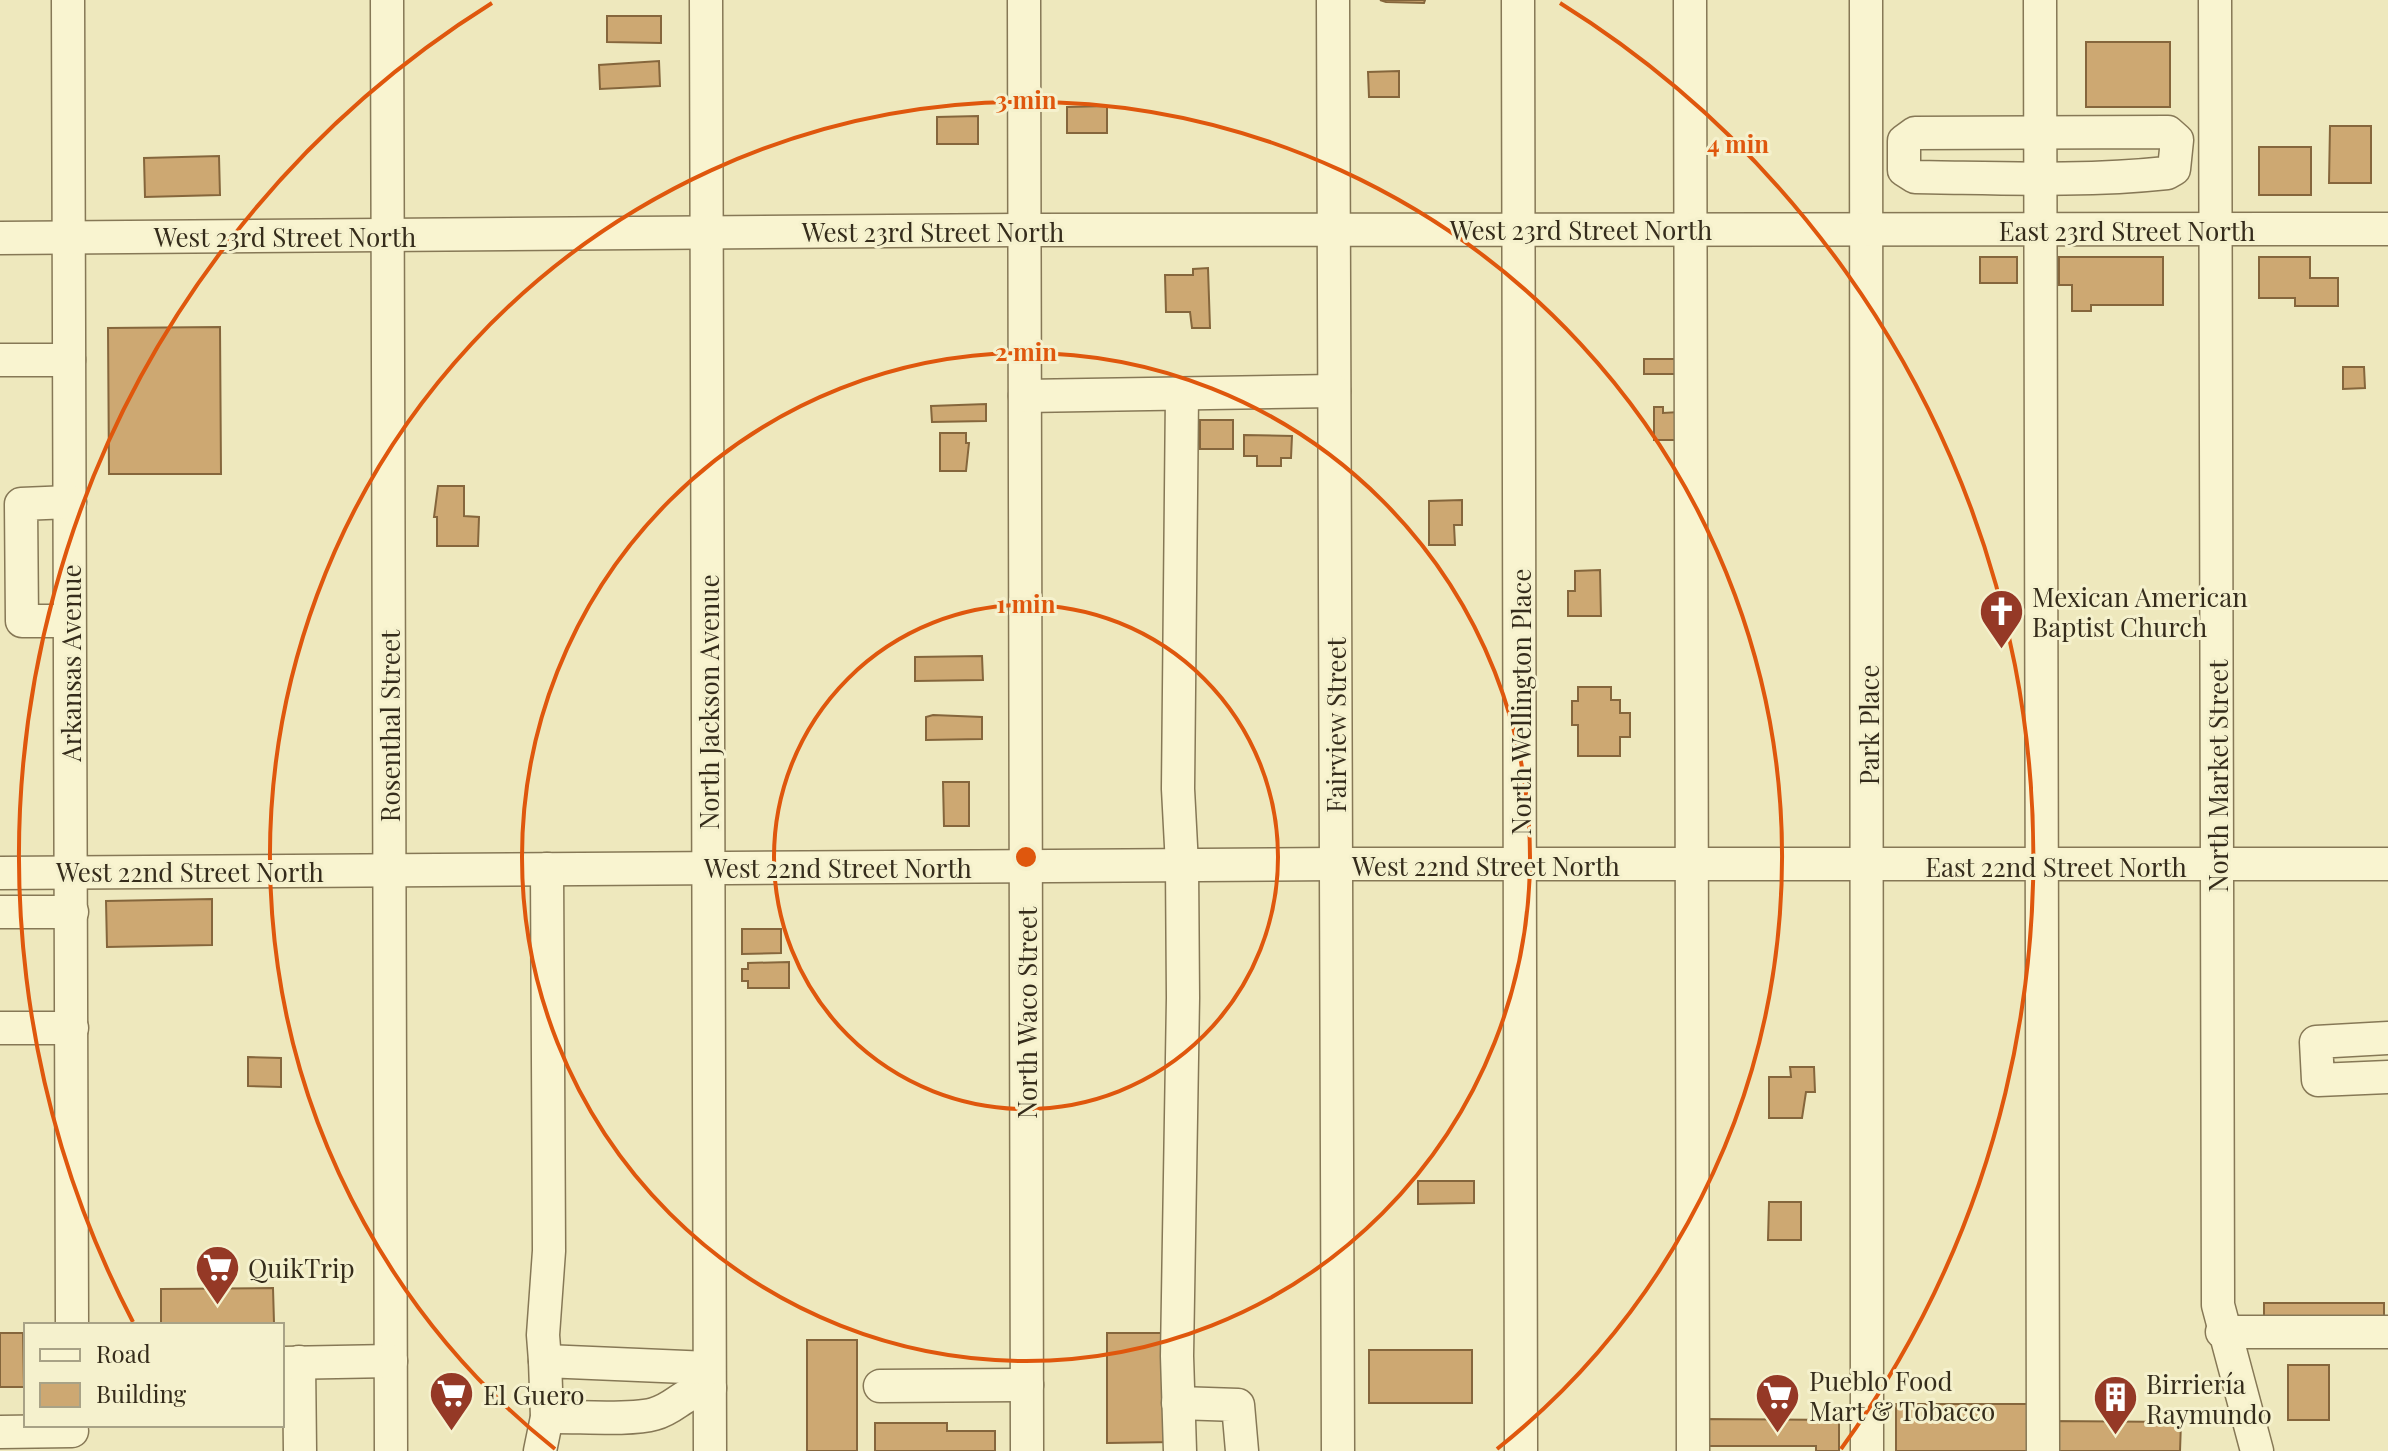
<svg xmlns="http://www.w3.org/2000/svg" width="2388" height="1451" font-family="'Playfair Display',serif">
	<style>
		.building { fill: #cda872; stroke: #85663c; stroke-width: 2 }
		.lines { fill: none; stroke-linecap: round; stroke-linejoin: round }
		.minor-casing { stroke: #867856; stroke-width: 35 }
		.minor { stroke: #f9f4d0; stroke-width: 32 }
		.ring { fill: none; stroke: #df570d; stroke-width: 4 }
		.labels { text-anchor: middle; dominant-baseline: central; stroke-width: 6; stroke-linejoin: round; paint-order: stroke }
		.street-label { font-size: 26px; fill: #352c1b; stroke: #f5f1cd }
		.poi-label { font-size: 26px; fill: #352c1b; stroke: #f5f1cd; text-anchor: start }
		.centre { fill: #df570d; stroke: #f5f1cd; stroke-width: 4 }
		.ring-label { font-size: 24px; text-anchor: middle; font-weight: bold; fill: #df570d; stroke: #f5f1cd; stroke-width: 6; stroke-linejoin: round; paint-order: stroke }
	</style>
	<rect width="100%" height="100%" fill="#eee8bd"/>
	<!-- building -->
	<g class="building">
		<polygon points="1380,0 1425,0 1424,3 1386,2"/>
		<polygon points="607,16 661,16 661,43 607,42"/>
		<rect x="2086" y="42" width="84" height="65"/>
		<polygon points="659,61 660,86 600,89 599,65"/>
		<polygon points="1399,71 1399,97 1369,97 1368,72"/>
		<polygon points="1107,106 1107,133 1067,133 1067,107"/>
		<polygon points="978,116 978,144 937,144 937,117"/>
		<polygon points="2330,126 2371,126 2371,183 2329,183"/>
		<rect x="2259" y="147" width="52" height="48"/>
		<polygon points="219,156 220,195 145,197 144,158"/>
		<rect x="1980" y="257" width="37" height="26"/>
		<polygon points="2059,257 2163,257 2163,305 2091,305 2091,311 2072,311 2072,285 2059,285"/>
		<polygon points="2259,257 2310,257 2310,278 2338,278 2338,306 2295,306 2295,298 2259,298"/>
		<polygon points="1208,268 1210,328 1192,328 1190,312 1166,312 1165,275 1193,275 1193,269"/>
		<polygon points="220,327 221,474 109,474 108,328"/>
		<rect x="1644" y="359" width="31" height="15"/>
		<polygon points="2343,367 2364,367 2365,388 2343,389"/>
		<polygon points="986,404 986,421 932,422 931,406"/>
		<polygon points="1654,407 1663,407 1663,413 1679,412 1679,440 1654,440"/>
		<rect x="1200" y="420" width="33" height="29"/>
		<polygon points="940,433 966,433 966,443 969,443 966,471 940,471"/>
		<polygon points="1244,435 1292,436 1291,458 1281,458 1281,466 1257,466 1257,456 1244,456"/>
		<polygon points="438,486 464,486 464,516 479,517 478,546 437,546 437,517 434,517"/>
		<polygon points="1462,500 1462,525 1454,525 1455,545 1429,545 1429,501"/>
		<polygon points="1600,570 1601,616 1568,616 1568,591 1575,591 1575,571"/>
		<polygon points="982,656 983,680 915,681 915,657"/>
		<polygon points="1578,687 1611,687 1611,700 1620,700 1620,713 1630,713 1630,737 1620,737 1620,756 1578,756 1578,725 1572,725 1572,701 1578,701"/>
		<polygon points="933,715 982,717 982,739 926,740 926,717"/>
		<polygon points="943,782 969,782 969,826 944,826"/>
		<polygon points="212,899 212,945 107,947 106,901"/>
		<polygon points="742,929 781,929 781,953 742,954"/>
		<polygon points="789,962 789,988 748,988 748,981 742,981 742,969 748,969 748,963"/>
		<polygon points="248,1057 281,1058 281,1087 248,1086"/>
		<polygon points="1790,1067 1814,1067 1815,1092 1806,1092 1802,1118 1769,1118 1769,1077 1791,1077"/>
		<polygon points="1418,1181 1474,1181 1474,1203 1418,1204"/>
		<polygon points="1769,1202 1801,1202 1801,1240 1768,1240"/>
		<polygon points="273,1288 274,1323 161,1323 161,1289"/>
		<rect x="2264" y="1303" width="120" height="20"/>
		<polygon points="0,1333 23,1333 24,1387 0,1387"/>
		<polygon points="1107,1333 1174,1333 1175,1442 1107,1443"/>
		<rect x="807" y="1340" width="50" height="111"/>
		<rect x="1369" y="1350" width="103" height="53"/>
		<rect x="2288" y="1365" width="41" height="55"/>
		<rect x="1896" y="1404" width="139" height="47"/>
		<polygon points="1700,1419 1839,1420 1839,1451 1816,1451 1816,1446 1700,1446"/>
		<polygon points="2049,1421 2181,1422 2180,1451 2049,1451"/>
		<polygon points="875,1423 947,1423 947,1431 995,1431 995,1451 875,1451"/>
	</g>
	<g class="lines">
		<defs>
			<g id="minor">
				<polyline points="68,0 72,1325"/>
				<polyline points="387,0 391,1451"/>
				<polyline points="706,0 710,1451"/>
				<polyline points="1024,0 1027,1451"/>
				<polyline points="1333,0 1338,1451"/>
				<polyline points="1518,0 1521,1451"/>
				<polyline points="1690,0 1693,1451"/>
				<polyline points="1866,0 1867,1451"/>
				<polyline points="2040,0 2043,1451"/>
				<polyline points="2215,0 2218,1305 2257,1451"/>
				<path d="M 2168,132 L 2177,140 L 2174,169 L 2167,173 C 2083,182 1999,178 1915,177 L 1904,170 L 1904,141 L 1915,133 Z"/>
				<polyline points="0,238 1024,230 2388,229"/>
				<polyline points="0,360 69,360"/>
				<polyline points="1025,396 1334,391"/>
				<polyline points="69,621 22,621 21,504 70,502"/>
				<polyline points="0,873 1336,864 2388,864"/>
				<polyline points="0,912 72,912"/>
				<polyline points="0,1028 72,1028"/>
				<polyline points="2388,1038 2316,1042 2318,1080 2388,1077"/>
				<polyline points="2222,1332 2388,1332"/>
				<polyline points="545,1361 543,1335 549,1251 547,869"/>
				<polyline points="299,1362 300,1451"/>
				<polyline points="282,1363 391,1361"/>
				<polyline points="880,1386 1027,1385"/>
				<polyline points="1178,1403 1238,1405 1242,1451"/>
				<path d="M 547,1417 C 575,1416 630,1421 654,1414 C 678,1407 679,1394 710,1388"/>
				<polyline points="0,1432 72,1431"/>
				<polyline points="540,1451 547,1417 545,1361 709,1368"/>
				<polyline points="1180,1451 1177,1356 1183,998 1182,865 1178,789 1182,394"/>
			</g>
		</defs>
		<!-- minor casing -->
		<use href="#minor" class="minor-casing"/>
		<!-- minor -->
		<use href="#minor" class="minor"/>
	</g>
	<!-- distance rings -->
	<g class="ring">
		<circle cx="1026" cy="857" r="252"/>
		<circle cx="1026" cy="857" r="504"/>
		<path d="M555 1449A756 756 0 1 1 1497 1449"/>
		<path d="M133 1322A1007 1007 0 0 1 492 3M1560 3A1007 1007 0 0 1 1841 1449"/>
	</g>
	<!-- icons -->
	<defs>
		<symbol id="church-pin" viewBox="-11 -11 22 30"><path d="M0 17L-7.5 6A9.5 9.5 0 1 1 7.5 6Z" fill="#953926" stroke="#f5f1cd"/><path d="M-1.2-6h2.4v3.5h3.3v2.4h-3.3V6h-2.4V-.1h-3.3v-2.4h3.3Z" fill="#fff"/></symbol>
		<symbol id="supermarket-pin" viewBox="-11 -11 22 30"><path d="M0 17L-7.5 6A9.5 9.5 0 1 1 7.5 6Z" fill="#953926" stroke="#f5f1cd"/><path d="M-6-5.5h2.5l.6 2H6L4.5 2H-2.5L-4.4-4H-6ZM-1.5 3.2a1.3 1.3 0 1 0 .1 0ZM3 3.2a1.3 1.3 0 1 0 .1 0Z" fill="#fff"/></symbol>
		<symbol id="building-pin" viewBox="-11 -11 22 30"><path d="M0 17L-7.5 6A9.5 9.5 0 1 1 7.5 6Z" fill="#953926" stroke="#f5f1cd"/><path d="M-4-6H4V6H1V3H-1V6H-4ZM-2.5-4.3h1.7v1.8h-1.7ZM.8-4.3h1.7v1.8H.8ZM-2.5-1h1.7V.8h-1.7ZM.8-1h1.7V.8H.8Z" fill="#fff"/></symbol>
	</defs>
	<g fill-rule="evenodd">
		<use href="#church-pin" x="1976" y="586" width="51" height="69"/>
		<use href="#supermarket-pin" x="192" y="1242" width="51" height="69"/>
		<use href="#supermarket-pin" x="426" y="1368" width="51" height="69"/>
		<use href="#supermarket-pin" x="1752" y="1370" width="51" height="69"/>
		<use href="#building-pin" x="2090" y="1372" width="51" height="69"/>
	</g>
	<g class="labels">
		<!-- street labels -->
		<g class="street-label">
			<text x="1581" y="229">West 23rd Street North</text>
			<text x="2127" y="230">East 23rd Street North</text>
			<text x="933" y="231">West 23rd Street North</text>
			<text x="285" y="236">West 23rd Street North</text>
			<text transform="translate(70 663) rotate(-90)">Arkansas Avenue</text>
			<text transform="translate(708 702) rotate(-90)">North Jackson Avenue</text>
			<text transform="translate(1520 702) rotate(-90)">North Wellington Place</text>
			<text transform="translate(1335 725) rotate(-90)">Fairview Street</text>
			<text transform="translate(1868 725) rotate(-90)">Park Place</text>
			<text transform="translate(389 726) rotate(-90)">Rosenthal Street</text>
			<text transform="translate(2217 776) rotate(-90)">North Market Street</text>
			<text x="1486" y="865">West 22nd Street North</text>
			<text x="2056" y="866">East 22nd Street North</text>
			<text x="838" y="867">West 22nd Street North</text>
			<text x="190" y="871">West 22nd Street North</text>
			<text transform="translate(1026 1013) rotate(-90)">North Waco Street</text>
		</g>
		<!-- poi labels -->
		<g class="poi-label">
			<text x="2032" y="596">Mexican American<tspan x="2032" dy="30">Baptist Church</tspan></text>
			<text x="248" y="1267">QuikTrip</text>
			<text x="1809" y="1380">Pueblo Food<tspan x="1809" dy="30">Mart &amp; Tobacco</tspan></text>
			<text x="2146" y="1383">Birriería<tspan x="2146" dy="30">Raymundo</tspan></text>
			<text x="483" y="1394">El Guero</text>
		</g>
	</g>
	<circle cx="1026" cy="857" r="12" class="centre"/>
	<g class="ring-label">
		<text x="1026" y="109">3 min</text>
		<text x="1738" y="153">4 min</text>
		<text x="1026" y="361">2 min</text>
		<text x="1026" y="613">1 min</text>
	</g>
	<!-- legend -->
	<rect x="24" y="1323" width="260" height="104" fill="#f5f1cd" stroke="#a8a286" stroke-width="2"/>
	<rect x="40" y="1349" width="40" height="12" fill="#f9f4d0" stroke="#a8a286" stroke-width="2"/>
	<text x="96" y="1363" font-size="24" fill="#352c1b">Road</text>
	<rect x="40" y="1383" width="40" height="24" fill="#cda872" stroke="#a8a286" stroke-width="2"/>
	<text x="96" y="1403" font-size="24" fill="#352c1b">Building</text>
</svg>
